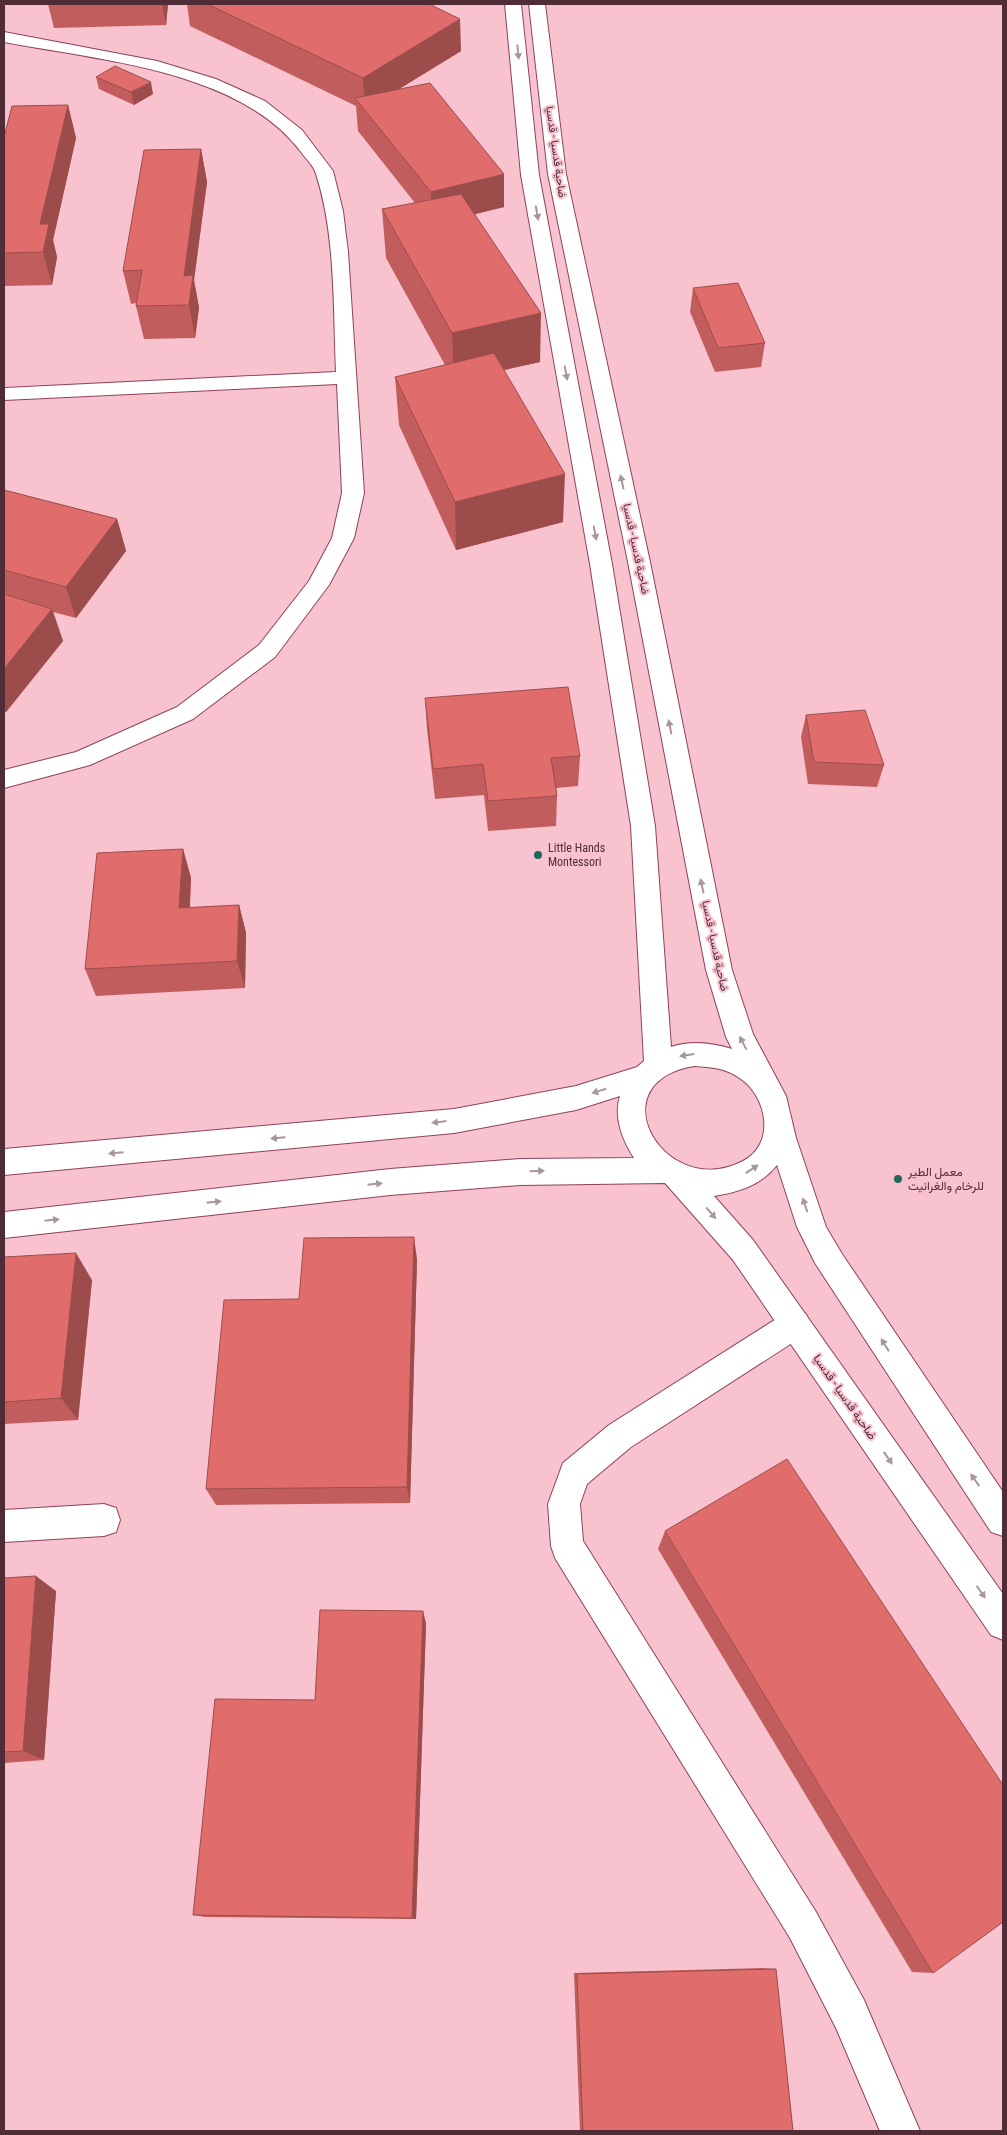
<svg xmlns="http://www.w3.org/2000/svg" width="1007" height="2135" font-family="'Roboto Condensed',Vazirmatn,sans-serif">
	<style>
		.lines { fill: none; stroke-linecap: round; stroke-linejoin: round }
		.minor-casing { stroke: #8e425a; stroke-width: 2 }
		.major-casing { stroke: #8e425a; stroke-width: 2 }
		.minor { fill: #fff; fill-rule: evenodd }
		.major { fill: #fff; fill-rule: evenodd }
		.wall { fill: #c15e5d }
		.shaded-wall { fill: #9d4c4c }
		.building { fill: #e06d6c; stroke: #9d4c4c }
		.oneway { fill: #a7969a }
		.poi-dot { fill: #1f675d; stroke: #f8c2cf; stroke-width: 2 }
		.labels { text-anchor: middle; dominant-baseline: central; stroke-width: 4; stroke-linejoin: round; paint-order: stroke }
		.far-street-label { font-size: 11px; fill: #4f2c36; stroke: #f8c2cf }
		.poi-label { font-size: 12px; fill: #4f2c36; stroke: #f8c2cf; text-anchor: start }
		.street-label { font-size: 12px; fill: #4f2c36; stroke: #f8c2cf }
	</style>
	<rect width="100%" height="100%" fill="#f8c2cf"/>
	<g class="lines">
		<defs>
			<g id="minor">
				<path d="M 4,32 L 157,61 L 216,79 L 265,101 L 302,130 L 333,171 L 343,211 L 348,252 L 364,493 L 354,538 L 329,585 L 275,657 L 193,719 L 90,765 L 4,788 L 4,770 L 76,752 L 177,707 L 259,645 L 309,581 L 332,538 L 342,493 L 337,384 L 4,400 L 5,388 L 336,372 C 333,307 336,236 316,174 C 314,166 306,159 301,152 C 240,70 98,60 4,42 Z"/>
				<polygon points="795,1310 806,1314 810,1324 806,1334 631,1447 587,1484 580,1504 583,1541 816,1912 864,2000 920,2131 880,2131 836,2028 790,1938 555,1558 551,1546 548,1504 563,1463 609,1425 784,1314"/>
				<polygon points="104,1504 116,1508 120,1520 116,1532 104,1536 4,1542 4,1510"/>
			</g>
			<path id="major" d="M 505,4 L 521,4 L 539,175 L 612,564 L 655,826 L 671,1047 C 691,1040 712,1043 732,1049 L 726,1037 L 706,970 L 628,562 L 548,174 L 529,4 L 545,4 L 566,174 L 650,562 L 732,970 L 753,1034 L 786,1096 L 796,1138 L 826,1227 L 842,1254 L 1003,1492 L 1003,1536 L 991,1532 L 974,1506 L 815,1263 L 797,1227 L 777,1165 C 760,1186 739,1192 714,1196 L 753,1240 L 1003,1594 L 1003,1640 L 991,1635 L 733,1260 L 665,1183 L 520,1185 L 390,1195 L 4,1238 L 4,1212 L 390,1169 L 520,1159 L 634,1158 C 623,1141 613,1117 620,1096 L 576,1110 L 454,1133 L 4,1175 L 4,1149 L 454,1109 L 576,1086 L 637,1067 L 644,1061 L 631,826 L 590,564 L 521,175 ZM 694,1066 C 712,1067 726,1068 741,1079 C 767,1097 776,1144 743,1161 C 665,1202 595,1083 694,1066 Z"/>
		</defs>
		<!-- minor casing -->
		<use href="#minor" class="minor-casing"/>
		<!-- major casing -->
		<use href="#major" class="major-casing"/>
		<!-- minor -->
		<use href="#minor" class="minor"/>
		<!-- major -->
		<use href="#major" class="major"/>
	</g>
	<!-- wall -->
	<g class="wall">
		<polygon points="48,4 168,4 166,25 54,28"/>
		<polygon points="187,4 429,4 461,51 399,89 504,207 474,214 540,362 504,370 563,522 456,550 399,425 395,377 445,365 386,258 382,209 415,203 358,131 356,106 190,26"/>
		<polygon points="96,77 153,94 134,105 99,89"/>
		<polygon points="68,105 76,138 53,240 57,257 52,285 4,286 4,137"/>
		<polygon points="201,149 207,182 194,280 199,308 195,338 144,339 136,306 137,303 131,304 123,271"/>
		<polygon points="693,288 765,343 761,367 715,372 690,312"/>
		<polygon points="4,490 117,519 126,551 76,618 53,612 63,641 6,712 4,712"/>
		<polygon points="425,698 580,756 578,786 556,788 557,796 556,826 488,831 484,795 435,799 427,729"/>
		<polygon points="806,715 884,765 877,787 808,784 801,737"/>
		<polygon points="183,849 191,878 190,908 239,905 246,933 245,988 96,996 85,969"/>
		<polygon points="4,1257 92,1280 78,1420 4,1424"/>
		<polygon points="417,1259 410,1503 216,1505 206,1489 299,1299"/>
		<polygon points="665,1531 933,1973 912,1972 658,1549"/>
		<polygon points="4,1578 56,1591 44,1760 4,1763"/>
		<polygon points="426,1623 416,1919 205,1917 193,1915 315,1700"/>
		<polygon points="763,1968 776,1969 793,2131 580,2131 574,1973"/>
	</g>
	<!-- shaded-wall -->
	<g class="shaded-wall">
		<polygon points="162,4 168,4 166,25"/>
		<polygon points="460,19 461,51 365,110 363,78"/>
		<polygon points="151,82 153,94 134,105 131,92"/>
		<polygon points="68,105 76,138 53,240 57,257 52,285 43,252 40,224"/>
		<polygon points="201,149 207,182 194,280 199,308 195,338 184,276"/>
		<polygon points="504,174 504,207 432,225 431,192"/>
		<polygon points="541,313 540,362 454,381 452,333"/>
		<polygon points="565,474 563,522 456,550 455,502"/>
		<polygon points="117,519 126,551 76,618 66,587"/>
		<polygon points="52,609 63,641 6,712 4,707 4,669"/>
		<polygon points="183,849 191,878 188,936 179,908"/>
		<polygon points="239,905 246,933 245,988 237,961"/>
		<polygon points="414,1237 417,1259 410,1503 407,1487"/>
		<polygon points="76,1253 92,1280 78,1420 61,1398"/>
		<polygon points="36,1576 56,1591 44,1760 23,1751"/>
		<polygon points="423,1611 426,1623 416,1919 412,1918"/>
	</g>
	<!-- building -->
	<g class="building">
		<polygon points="207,4 429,4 460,19 363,78"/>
		<polygon points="115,66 151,82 131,92 96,77"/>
		<polygon points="430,83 504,174 431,192 355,98"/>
		<polygon points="68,105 40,224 49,224 43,252 4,253 4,137 12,106"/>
		<polygon points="201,149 184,276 193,275 189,305 136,306 142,270 123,271 144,150"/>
		<polygon points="461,194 541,313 452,333 382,209"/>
		<polygon points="738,283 765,343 718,348 693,288"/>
		<polygon points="494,353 565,474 455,502 395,377"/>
		<polygon points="4,490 117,519 66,587 4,570"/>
		<polygon points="4,594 52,609 4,669"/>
		<polygon points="568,687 580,756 551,758 557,796 488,801 483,764 433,769 425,698"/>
		<polygon points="865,710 884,765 814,762 806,715"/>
		<polygon points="183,849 179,908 239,905 237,961 85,969 97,853"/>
		<polygon points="414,1237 407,1487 206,1489 224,1300 299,1299 304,1238"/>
		<polygon points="76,1253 61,1398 4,1402 4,1257"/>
		<polygon points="787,1459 1003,1785 1003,1922 933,1973 665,1531"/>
		<polygon points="36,1576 23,1751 4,1752 4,1578"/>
		<polygon points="320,1610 423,1611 412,1918 193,1915 215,1699 315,1700"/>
		<polygon points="776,1969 793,2131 583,2131 577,1974"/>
	</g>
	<!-- one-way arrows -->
	<defs><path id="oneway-solid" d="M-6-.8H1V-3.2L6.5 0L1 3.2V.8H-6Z" transform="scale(1.25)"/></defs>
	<g class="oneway">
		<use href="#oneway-solid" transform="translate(518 52) rotate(85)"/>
		<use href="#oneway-solid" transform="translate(537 213) rotate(80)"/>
		<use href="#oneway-solid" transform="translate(566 373) rotate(80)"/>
		<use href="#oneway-solid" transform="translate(622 482) rotate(-102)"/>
		<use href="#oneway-solid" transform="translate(595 533) rotate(80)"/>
		<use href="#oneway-solid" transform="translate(670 727) rotate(-101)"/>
		<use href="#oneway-solid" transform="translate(702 886) rotate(-102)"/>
		<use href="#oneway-solid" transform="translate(743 1043) rotate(-118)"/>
		<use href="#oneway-solid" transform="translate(687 1055) rotate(172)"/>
		<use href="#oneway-solid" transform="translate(599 1091) rotate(162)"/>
		<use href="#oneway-solid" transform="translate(439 1122) rotate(173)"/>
		<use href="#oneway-solid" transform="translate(278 1138) rotate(175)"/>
		<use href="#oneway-solid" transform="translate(116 1153) rotate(175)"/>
		<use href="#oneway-solid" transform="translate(752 1169) rotate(-33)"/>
		<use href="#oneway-solid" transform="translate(537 1171) rotate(-1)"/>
		<use href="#oneway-solid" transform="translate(375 1184) rotate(-6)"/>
		<use href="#oneway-solid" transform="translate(214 1202) rotate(-6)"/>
		<use href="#oneway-solid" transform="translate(805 1205) rotate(-109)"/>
		<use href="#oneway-solid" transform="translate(711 1213) rotate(49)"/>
		<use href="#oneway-solid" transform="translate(52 1220) rotate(-6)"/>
		<use href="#oneway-solid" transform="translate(885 1345) rotate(-122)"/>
		<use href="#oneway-solid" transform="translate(888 1458) rotate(55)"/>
		<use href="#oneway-solid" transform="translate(975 1480) rotate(-125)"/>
		<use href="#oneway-solid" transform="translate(981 1592) rotate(55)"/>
	</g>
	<!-- markers -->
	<g class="poi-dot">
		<circle cx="538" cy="855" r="5"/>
		<circle cx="898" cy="1179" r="5"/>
	</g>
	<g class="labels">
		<!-- far-street labels -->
		<g class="far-street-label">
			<text transform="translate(556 152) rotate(82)">ضاحية قدسيا - قدسيا</text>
			<text transform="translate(636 549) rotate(78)">ضاحية قدسيا - قدسيا</text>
			<text transform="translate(715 946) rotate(78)">ضاحية قدسيا - قدسيا</text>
		</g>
		<!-- poi labels -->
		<g class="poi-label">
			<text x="548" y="848">Little Hands<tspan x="548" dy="14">Montessori</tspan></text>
			<text x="908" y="1172">معمل الطير<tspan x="908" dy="14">للرخام والغرانيت</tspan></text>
		</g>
		<!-- street labels -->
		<g class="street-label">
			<text transform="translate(845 1397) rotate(55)">ضاحية قدسيا - قدسيا</text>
		</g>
	</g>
	<!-- border -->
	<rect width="1007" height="2135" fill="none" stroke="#4f2c36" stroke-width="10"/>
</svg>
